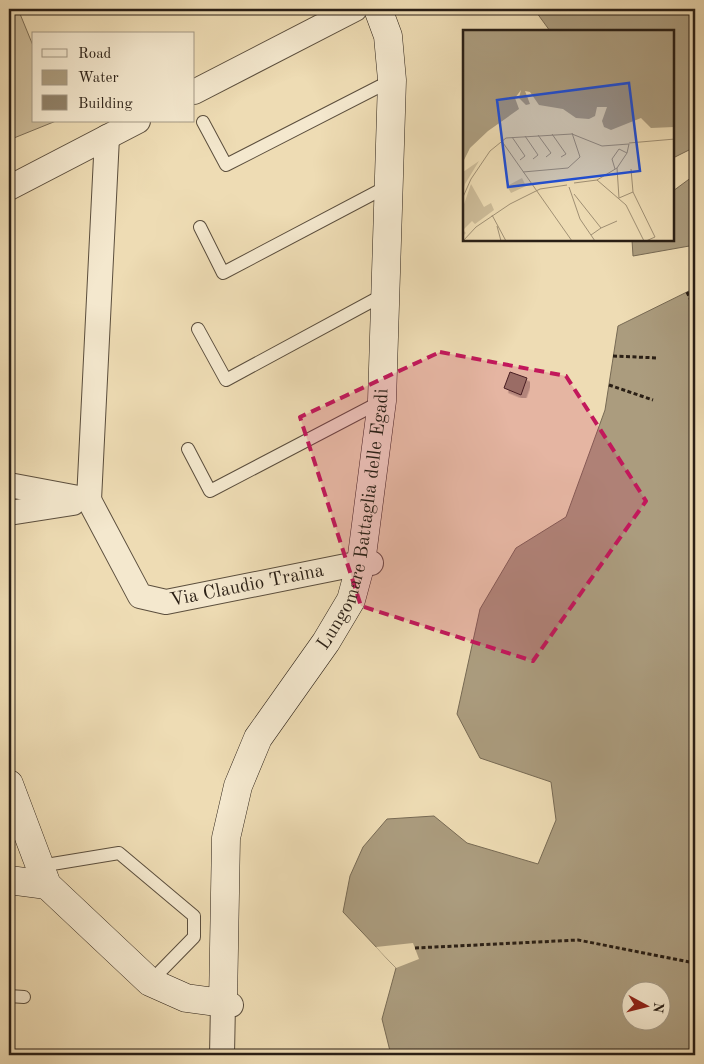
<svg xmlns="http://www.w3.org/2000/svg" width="704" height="1064" font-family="'Old Standard TT',serif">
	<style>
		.green { fill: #cdbc99; stroke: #7c6e57 }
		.water { fill: #ab9c7e; stroke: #776a54; fill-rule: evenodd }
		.pier { fill: #eedcb4 }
		.building { fill: #908168; stroke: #2a1f15; filter: url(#shadow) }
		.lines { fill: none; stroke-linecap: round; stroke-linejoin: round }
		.lane-casing { stroke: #5b4e3d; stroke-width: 14 }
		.street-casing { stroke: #5b4e3d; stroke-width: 26 }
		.secondary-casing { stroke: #2a1f15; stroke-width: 29 }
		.path { stroke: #2a1f15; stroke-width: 3; stroke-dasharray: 4 2.5; stroke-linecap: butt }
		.lane { stroke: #f4e8ce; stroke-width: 12 }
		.street { stroke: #f4e8ce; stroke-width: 24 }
		.secondary { stroke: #f4e8ce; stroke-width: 28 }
		.marked { fill: #c2185b; fill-opacity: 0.2; stroke: #c2185b; stroke-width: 4; stroke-dasharray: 10 6; stroke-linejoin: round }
		.labels { text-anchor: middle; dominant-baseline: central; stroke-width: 4; stroke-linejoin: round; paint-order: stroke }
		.street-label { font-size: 19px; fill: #2a1f15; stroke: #f4e8ce }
		.inset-road { fill: none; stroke: #a09074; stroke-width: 1 }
		.view { fill: #1d4ed8; fill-opacity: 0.15; stroke: #1d4ed8; stroke-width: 2.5 }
		.inset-edge { fill: none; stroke: #2a1f15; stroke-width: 2.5 }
	</style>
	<defs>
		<filter id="shadow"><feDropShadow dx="4.5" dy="4.5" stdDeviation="0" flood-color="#0004"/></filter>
	</defs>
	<rect width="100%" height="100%" fill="#eedcb4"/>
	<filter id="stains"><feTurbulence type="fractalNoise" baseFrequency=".004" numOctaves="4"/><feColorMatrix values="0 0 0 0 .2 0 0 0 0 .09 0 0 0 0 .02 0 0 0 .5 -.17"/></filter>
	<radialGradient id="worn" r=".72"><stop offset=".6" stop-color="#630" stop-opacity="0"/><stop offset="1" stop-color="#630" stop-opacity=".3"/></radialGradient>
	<!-- green -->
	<polygon class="green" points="9,9 18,9 34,48 34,121 56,121 9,140"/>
	<!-- water -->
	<g class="water">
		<polygon points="534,9 695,9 695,147 673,158 673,31 550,31"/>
		<polygon points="692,177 695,177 695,245 633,256 632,240 673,240 673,191"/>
		<path d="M 695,288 L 695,1055 L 391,1055 L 382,1019 L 396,968 L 343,912 L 350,876 L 363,847 L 387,819 L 434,816 L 467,843 L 538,864 L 556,820 L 551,782 L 480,758 L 457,714 L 480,609 L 516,548 L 566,517 L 605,410 L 618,326 ZM 632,992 L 662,992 L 662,1022 L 632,1022 Z"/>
	</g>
	<!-- pier -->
	<polygon class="pier" points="413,943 419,959 396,968 376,947"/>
	<!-- building -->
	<polygon class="building" points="510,372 527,378 521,395 504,388"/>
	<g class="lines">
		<defs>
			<g id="lane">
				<polyline points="203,122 226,165 392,80"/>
				<polyline points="200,227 223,273 388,186"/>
				<polyline points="198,329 226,380 385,294"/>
				<polyline points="188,449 210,491 382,401"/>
				<polyline points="40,866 119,853 194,916 194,937 150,982"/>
				<polyline points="9,996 24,997"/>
			</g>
			<g id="street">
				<polyline points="194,92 355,9"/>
				<polyline points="9,188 138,121"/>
				<polyline points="9,485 89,500"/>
				<polyline points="89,500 107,137"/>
				<path id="s1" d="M 89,500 L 140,596 L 166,602 L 361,563 L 371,563"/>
				<polyline points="9,513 73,503"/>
				<polyline points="222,1055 223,1003 231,1005"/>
			</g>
			<g id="secondary">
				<path id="s2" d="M 9,784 L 47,885 L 150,982 L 186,998 L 223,1003 L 226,838 L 238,786 L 258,738 L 326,642 L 351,600 L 361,563 L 382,401 L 392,80 L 388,36 L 378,9"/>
				<polyline points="9,880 47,885"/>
			</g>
		</defs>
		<!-- lane casing -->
		<use href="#lane" class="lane-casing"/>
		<!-- street casing -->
		<use href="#street" class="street-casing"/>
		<!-- secondary casing -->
		<use href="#secondary" class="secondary-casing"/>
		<!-- path -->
		<g class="path">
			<polyline points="687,292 695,309"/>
			<polyline points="613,356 658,358"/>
			<polyline points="609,385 653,400"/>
			<polyline points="415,948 578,940 695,963"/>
		</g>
		<!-- lane -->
		<use href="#lane" class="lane"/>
		<!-- street -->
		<use href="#street" class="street"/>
		<!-- secondary -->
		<use href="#secondary" class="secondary"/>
	</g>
	<!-- marked area -->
	<path class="marked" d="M 440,352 L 566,376 L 646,501 L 533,661 L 361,606 L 300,417 Z"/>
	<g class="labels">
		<!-- street labels -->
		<g class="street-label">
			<text stroke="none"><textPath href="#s2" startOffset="842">Lungomare Battaglia delle Egadi</textPath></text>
			<text stroke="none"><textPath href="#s1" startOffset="218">Via Claudio Traina</textPath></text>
		</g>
	</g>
	<!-- overview -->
	<g transform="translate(463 30)">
		<rect width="211" height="211" fill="#eedcb4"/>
		<path d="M 16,131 L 2,154 L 0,161 L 0,142 ZM 59,148 L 63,156 L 48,163 L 44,156 ZM 8,154 L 21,177 L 28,173 L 31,180 L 12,194 L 9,191 L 0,200 L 3,203 L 0,206 L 0,177 Z" fill="#cdbc99"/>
		<path d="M 0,0 L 211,0 L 211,97 L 188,98 L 178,88 L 148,100 L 141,97 L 139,91 L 144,77 L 134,77 L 132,86 L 126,89 L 113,88 L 100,79 L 76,75 L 67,62 L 62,61 L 67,74 L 63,75 L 56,68 L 58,60 L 52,68 L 56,79 L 25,101 L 7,118 L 0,132 Z" fill="#ab9c7e"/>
		<path class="inset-road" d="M 89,104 L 103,124 L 98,127M 75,105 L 88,123 L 83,127M 62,106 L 75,125 L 70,129M 49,107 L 62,126 L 57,130M 38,110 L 109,211M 166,113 L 212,109M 105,138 L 117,127 L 109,103M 154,138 L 156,168M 152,139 L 149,129 L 156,119 L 164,123M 60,142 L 105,138M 134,150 L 163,175 L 181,211M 106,157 L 117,189 L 132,211M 170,162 L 192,207 L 183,211M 111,164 L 138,198 L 128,205M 0,167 L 8,149 L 27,121 L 43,108 L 109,104 L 139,116 L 166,114 L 164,123 L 154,138 L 134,150 L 111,153M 156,168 L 170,162 L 168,139M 29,185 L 43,211M 34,196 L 38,211M 138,198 L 154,191M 0,211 L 13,197 L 47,174 L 77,159 L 104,155"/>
		<path class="view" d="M 166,53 L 177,141 L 45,157 L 34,70 Z"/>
		<rect width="211" height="211" class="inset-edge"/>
	</g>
	<!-- margin -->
	<rect width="704" height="1064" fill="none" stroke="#eedcb4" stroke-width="30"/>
	<rect x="10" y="10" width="684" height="1044" fill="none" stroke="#2a1f15" stroke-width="2.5"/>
	<rect x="15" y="15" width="674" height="1034" fill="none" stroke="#2a1f15"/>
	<!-- legend -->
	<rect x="32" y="32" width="162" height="90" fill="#f4e8ce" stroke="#a39884"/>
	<rect x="42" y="49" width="25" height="8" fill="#f4e8ce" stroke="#a39884"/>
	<text x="78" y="58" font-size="15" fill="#2a1f15">Road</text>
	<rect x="42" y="70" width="25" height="15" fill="#ab9c7e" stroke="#a39884"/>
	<text x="78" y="82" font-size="15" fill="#2a1f15">Water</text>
	<rect x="42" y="95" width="25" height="15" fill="#908168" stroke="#a39884"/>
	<text x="78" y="108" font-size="15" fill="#2a1f15">Building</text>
	<!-- north arrow -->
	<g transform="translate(646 1006) rotate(97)"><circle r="24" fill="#f4e8ce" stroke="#a39884"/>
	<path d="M0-4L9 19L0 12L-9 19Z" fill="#8f2418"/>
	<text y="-8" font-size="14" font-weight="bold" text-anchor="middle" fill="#2a1f15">N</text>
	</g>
	<rect width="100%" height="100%" filter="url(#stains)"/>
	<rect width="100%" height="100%" fill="url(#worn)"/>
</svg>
